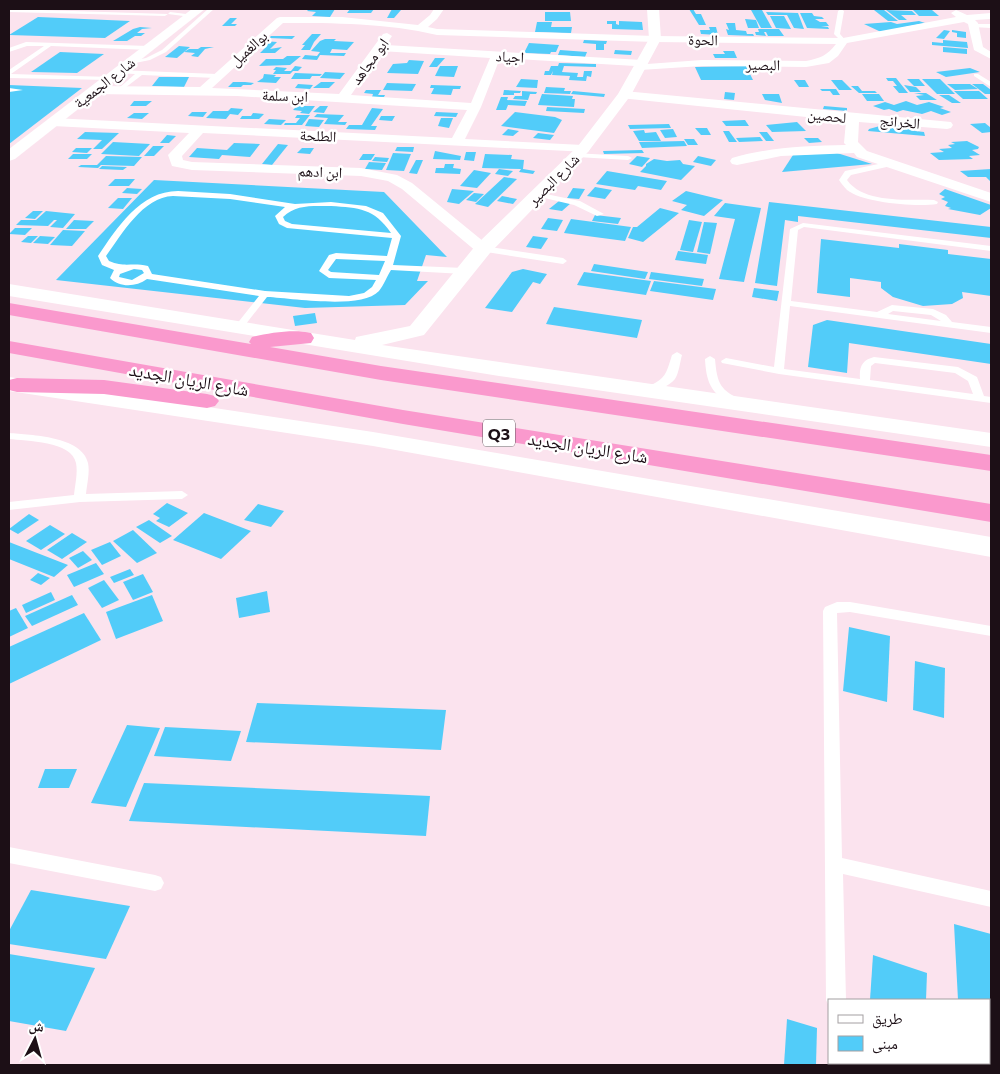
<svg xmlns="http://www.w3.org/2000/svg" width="1000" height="1074" font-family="Commissioner,'Noto Naskh Arabic',sans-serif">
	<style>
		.building { fill: #52ccf9 }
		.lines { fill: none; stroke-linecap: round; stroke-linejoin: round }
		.lane { fill: #fff; fill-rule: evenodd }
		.street { fill: #fff; fill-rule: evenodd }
		.secondary { fill: #fff; fill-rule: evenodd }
		.highway { fill: #fa99cd; fill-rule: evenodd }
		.labels { text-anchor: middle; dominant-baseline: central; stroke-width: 5; stroke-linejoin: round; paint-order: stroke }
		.far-street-label { font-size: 15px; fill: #1c0f16; stroke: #fff }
		.shield { fill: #fff; stroke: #60575c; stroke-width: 1 }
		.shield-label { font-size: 16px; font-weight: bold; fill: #1c0f16 }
		.street-label { font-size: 18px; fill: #1c0f16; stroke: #fff }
	</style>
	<rect width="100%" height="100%" fill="#fbe3ee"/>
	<!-- building -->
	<g class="building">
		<polygon points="309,9 335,9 330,17 312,16 316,12 307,11"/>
		<polygon points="350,9 374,9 371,13 347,13"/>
		<polygon points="392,9 401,10 394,18 387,18"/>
		<polygon points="689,9 693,9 696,14 701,14 706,25 699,25"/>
		<polygon points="751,10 762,10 772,28 761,28"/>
		<polygon points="874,10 884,10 898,21 888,21"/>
		<polygon points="886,10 912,11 916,15 901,15 907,20 899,20"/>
		<polygon points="913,10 932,10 939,16 919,16"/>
		<polygon points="545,12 570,12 571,21 545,21"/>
		<polygon points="766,12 798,13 804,29 794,28 787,15 768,15"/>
		<polygon points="800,13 812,13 814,16 822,17 824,19 815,19 820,22 826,22 829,26 821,26 828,27 829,29 807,28"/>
		<polygon points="770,16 784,16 791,29 776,28"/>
		<polygon points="38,17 130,21 105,38 9,35"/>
		<polygon points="230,18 237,18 231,24 237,24 235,26 222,26"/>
		<polygon points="745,19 756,20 759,28 748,28"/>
		<polygon points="607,21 616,21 616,24 619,25 619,21 642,22 643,30 612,29 612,24 607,24"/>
		<polygon points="919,21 925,23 881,32 864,24 891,22 897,24"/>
		<polygon points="537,22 552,22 551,27 572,27 571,33 535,32"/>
		<polygon points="726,23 735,23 736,30 746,31 747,34 753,34 754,36 728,35 726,29 729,30"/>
		<polygon points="140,27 152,28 142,29 137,33 145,33 141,36 135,36 127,41 113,41 133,29"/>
		<polygon points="709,27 716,27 718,35 701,34 700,30 710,30"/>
		<polygon points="758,29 779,29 784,36 768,36 766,32 764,32 766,36 756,35 755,32 759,32"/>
		<polygon points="944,30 950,31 944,39 936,38"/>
		<polygon points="952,30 966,32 966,38 957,37 957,33 952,32"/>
		<polygon points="312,34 321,34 314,42 310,50 301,50 305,45 302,45"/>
		<polygon points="271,36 295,36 292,39 269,38"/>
		<polygon points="325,39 336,39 334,41 354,42 347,50 332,49 330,53 346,53 344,56 320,55 317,60 302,59 305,55 317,56 320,52 311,51 320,41"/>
		<polygon points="584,40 607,41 606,44 604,44 604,50 596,50 596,44 583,43"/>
		<polygon points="943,40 967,42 968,48 932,45 932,42 943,43"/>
		<polygon points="264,41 277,42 270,49 282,47 275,53 260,53 265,48 257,48"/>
		<polygon points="529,43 559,45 556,52 551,52 550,54 524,53"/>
		<polygon points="179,46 190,47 177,58 165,57"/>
		<polygon points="201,47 214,47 205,49 198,57 191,56 195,53 184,52 189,49 198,49"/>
		<polygon points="943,47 967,49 967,54 943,52"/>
		<polygon points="560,50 587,52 585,57 558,55"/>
		<polygon points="615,50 632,51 631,55 614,54"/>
		<polygon points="723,51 734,51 737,58 715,58 713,54 725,54"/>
		<polygon points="60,52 104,54 77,73 31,72"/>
		<polygon points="287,56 301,56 290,65 259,66 266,59 283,59"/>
		<polygon points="435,58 445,58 437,67 429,67"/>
		<polygon points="409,60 424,61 418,74 387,73 393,64 407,63"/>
		<polygon points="559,63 596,64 596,67 564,66 562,72 578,73 577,77 583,77 584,71 592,71 591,77 587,76 586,81 569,80 570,76 552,75 553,71 551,75 544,75 545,71 549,71 551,66 558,66"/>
		<polygon points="295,66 302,67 298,71 293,71 290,74 273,74 276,70 273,70 276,67 287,68 284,71 291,71"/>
		<polygon points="440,66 458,66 454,77 435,76"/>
		<polygon points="746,66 753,80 701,80 695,67"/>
		<polygon points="970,68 980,72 946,77 936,72"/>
		<polygon points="325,72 345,73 340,79 320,78"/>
		<polygon points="295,73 322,74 320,76 312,76 310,79 291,79"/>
		<polygon points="264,74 276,75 274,77 281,77 276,83 257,82 263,78"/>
		<polygon points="159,77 189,77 184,87 152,86"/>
		<polygon points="886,78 896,78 908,93 899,93 893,86 897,86 893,81 888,81"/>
		<polygon points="521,79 538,80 537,88 516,87"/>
		<polygon points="907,79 919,79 925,86 914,86"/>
		<polygon points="922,79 940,79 955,94 937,94"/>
		<polygon points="794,80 805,80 809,87 799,87"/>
		<polygon points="831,80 842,80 852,90 839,90"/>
		<polygon points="233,82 245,82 254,83 251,85 243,85 241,87 228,87"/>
		<polygon points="321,82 335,82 329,88 313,88"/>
		<polygon points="387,83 416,84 412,91 383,90"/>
		<polygon points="298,84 313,85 310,89 295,88"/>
		<polygon points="947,84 970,84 978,89 955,90"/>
		<polygon points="972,84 983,84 991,90 991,94 985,94"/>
		<polygon points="9,85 82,88 9,144"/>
		<polygon points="431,85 461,86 460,89 453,89 451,95 431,94 434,88 430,88"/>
		<polygon points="904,85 916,87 921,92 910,92"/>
		<polygon points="851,86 858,86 862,91 875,91 877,93 859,93"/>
		<polygon points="546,87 565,88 564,91 571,91 570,94 544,93"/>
		<polygon points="820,89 836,89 840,95 833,95 830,91 822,91"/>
		<polygon points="366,90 381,90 378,95 385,95 384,97 372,97 373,94 364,93"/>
		<polygon points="504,90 521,91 520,93 514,93 514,95 503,95"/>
		<polygon points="522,91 537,92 536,94 530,94 528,100 513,99 515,96 522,96"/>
		<polygon points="573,91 605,94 604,97 571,94"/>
		<polygon points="954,91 979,91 988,99 963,99"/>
		<polygon points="725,92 735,93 734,100 724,99"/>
		<polygon points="914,93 926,93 937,100 920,100 916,96 924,95"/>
		<polygon points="542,94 573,96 572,99 575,99 574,107 538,105"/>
		<polygon points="762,94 779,94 782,103 765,100"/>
		<polygon points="862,94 879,94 884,101 867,101"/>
		<polygon points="939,95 949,95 961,103 952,103"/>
		<polygon points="501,97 508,97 507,100 527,101 525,106 508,105 506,110 496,110"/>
		<polygon points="134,101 152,101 146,106 130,106"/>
		<polygon points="906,101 917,105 929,102 944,107 940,108 951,112 942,115 931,111 922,114 903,110 897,112 889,109 884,110 873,106 885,102 894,105"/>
		<polygon points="297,106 315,106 309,114 300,113 302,111 293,110"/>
		<polygon points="320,106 328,106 324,113 313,112"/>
		<polygon points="824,106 847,108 847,111 823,109"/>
		<polygon points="547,107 585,109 584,113 546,111"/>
		<polygon points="231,108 243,109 238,115 230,114 226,119 206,118 213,111 228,111"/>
		<polygon points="372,108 383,109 371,126 377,126 375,130 346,129 349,125 362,125"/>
		<polygon points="192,112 207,112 203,117 188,116"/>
		<polygon points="436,112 458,113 456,117 434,116"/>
		<polygon points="515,112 555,117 562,120 554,133 501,126"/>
		<polygon points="134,113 149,113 142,119 127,118"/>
		<polygon points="253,113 264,114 259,119 240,119 242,116 251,116"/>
		<polygon points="317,114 344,115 338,122 347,122 345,125 324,124 328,118 314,117"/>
		<polygon points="297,115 310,115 302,125 284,125 285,123 296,123 300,118 295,118"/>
		<polygon points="381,116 395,116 392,121 379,120"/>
		<polygon points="441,118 453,118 449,128 438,126"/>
		<polygon points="269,119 286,120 281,125 264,124"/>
		<polygon points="309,119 324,120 319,127 305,126"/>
		<polygon points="745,120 749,126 726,126 722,121"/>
		<polygon points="797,122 806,131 772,132 766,125"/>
		<polygon points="985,123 991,128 991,132 982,133 970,124"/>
		<polygon points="669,124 671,128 630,129 628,125"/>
		<polygon points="887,124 914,127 915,131 924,132 925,136 868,131 869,129"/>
		<polygon points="695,128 707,128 711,135 701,135"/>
		<polygon points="508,129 519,131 513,136 502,135"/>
		<polygon points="673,129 677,137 665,138 660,130"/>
		<polygon points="644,130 645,133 656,132 661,141 639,141 633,131"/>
		<polygon points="723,131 729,131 737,142 729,142"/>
		<polygon points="85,132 119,133 102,149 93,149 102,140 77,139"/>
		<polygon points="759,132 767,132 774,141 766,141"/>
		<polygon points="538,133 554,135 550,140 533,138"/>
		<polygon points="167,135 176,136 169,143 160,143"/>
		<polygon points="760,137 763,141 739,142 736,138"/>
		<polygon points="804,138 818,138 822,142 809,143"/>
		<polygon points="684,139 694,139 698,145 688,145"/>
		<polygon points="684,141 687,146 642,148 639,142"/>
		<polygon points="967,141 979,147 978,149 972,150 980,155 969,156 973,159 939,160 930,153 944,152 939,149 952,148 948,145 955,144 951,142"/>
		<polygon points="113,142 150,144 139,156 101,154"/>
		<polygon points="234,143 260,144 250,157 222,155 219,159 189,157 197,148 227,150"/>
		<polygon points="278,144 288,145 272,165 262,164"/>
		<polygon points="153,146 164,146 154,156 144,156"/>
		<polygon points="397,147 414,147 413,152 395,151"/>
		<polygon points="76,148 92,148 87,153 72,152"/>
		<polygon points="302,148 314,148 310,154 297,153"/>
		<polygon points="642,150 644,153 604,154 603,151"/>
		<polygon points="435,151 461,156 460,160 433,159"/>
		<polygon points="466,152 476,152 474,161 464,160"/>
		<polygon points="393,153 411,154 404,171 386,170"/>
		<polygon points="837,153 872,164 782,172 793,155"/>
		<polygon points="73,154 92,154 87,159 68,159"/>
		<polygon points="363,154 375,154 371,160 359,160"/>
		<polygon points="485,154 512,155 511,159 524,160 523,169 535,171 533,174 519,172 521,169 482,168"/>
		<polygon points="106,156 142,157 134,166 101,165 98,168 78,167 81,165 97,165"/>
		<polygon points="637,156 650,158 642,167 629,164"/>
		<polygon points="698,156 716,160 711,166 693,162"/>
		<polygon points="375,157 389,158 387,162 372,161"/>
		<polygon points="654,159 667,161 680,160 683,164 695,166 681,180 640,172 646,166 646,164"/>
		<polygon points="416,160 423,160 417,174 409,173"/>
		<polygon points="369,162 386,163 382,170 365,169"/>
		<polygon points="445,164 454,164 453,168 461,169 460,174 435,173 436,168 444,168"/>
		<polygon points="102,166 127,167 123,170 99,169"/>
		<polygon points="499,169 513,171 508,176 495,174"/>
		<polygon points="991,169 991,182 986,177 968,177 960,171"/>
		<polygon points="474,170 491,173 477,188 460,186"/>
		<polygon points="607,171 667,181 661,190 638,186 635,190 596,184"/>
		<polygon points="504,177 517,179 488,207 475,204"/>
		<polygon points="115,179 135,179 129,186 108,186"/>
		<polygon points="154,180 384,192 447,257 426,255 417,281 428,281 405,305 305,308 56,280"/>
		<polygon points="595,187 612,190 605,199 587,196"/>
		<polygon points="127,188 142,189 137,194 122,193"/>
		<polygon points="573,188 585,189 579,199 567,198"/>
		<polygon points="452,189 474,191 459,204 447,202"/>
		<polygon points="945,189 991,205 991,208 980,215 948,209 951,208 945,206 948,202 941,199 945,197 939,194"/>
		<polygon points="686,191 723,200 704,216 681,210 687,205 672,201"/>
		<polygon points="474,193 484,194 476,202 466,200"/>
		<polygon points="502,196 517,199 513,204 497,201"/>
		<polygon points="118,198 132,198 123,209 108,208"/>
		<polygon points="559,201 571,203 562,211 549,209"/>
		<polygon points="769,202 991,227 991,238 798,216 798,222 785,220 777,286 755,283"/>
		<polygon points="725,203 761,208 744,282 719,279 735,219 714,216"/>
		<polygon points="660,208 679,213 643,242 628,238 633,227 637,227"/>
		<polygon points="33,211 43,211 35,219 25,218"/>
		<polygon points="46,211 75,214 63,228 50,227 57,220 54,220 48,226 16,225 21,220 36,220"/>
		<polygon points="595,215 621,218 618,224 592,221"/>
		<polygon points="548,218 563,220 557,231 541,229"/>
		<polygon points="571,219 631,227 625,241 564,233"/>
		<polygon points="74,220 94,221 86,229 66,229"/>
		<polygon points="689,220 702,222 693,252 680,250"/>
		<polygon points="704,222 717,223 710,254 697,252"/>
		<polygon points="15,228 32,228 25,235 9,234"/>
		<polygon points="63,230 85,231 72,246 50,245"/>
		<polygon points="28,236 38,236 31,243 21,242"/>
		<polygon points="40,236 55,237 48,244 33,243"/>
		<polygon points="533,236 548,238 541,249 526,247"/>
		<polygon points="821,239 899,248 899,244 948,250 948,254 991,259 991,296 962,292 963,298 952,304 923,306 893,297 881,288 881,282 850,278 850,297 817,293"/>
		<polygon points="678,251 708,255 706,264 675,260"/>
		<polygon points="594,264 648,272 645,279 591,271"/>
		<polygon points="523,269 547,274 540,284 533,282 512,312 485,308 512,272"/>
		<polygon points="584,272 651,281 646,295 577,285"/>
		<polygon points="651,272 704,279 702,286 649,279"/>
		<polygon points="654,281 716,289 713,300 650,291"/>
		<polygon points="754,288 779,291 777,301 752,297"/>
		<polygon points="554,307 642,320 637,338 546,324"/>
		<polygon points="315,313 317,323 295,326 293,316"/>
		<polygon points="827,320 991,344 991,364 849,343 847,373 808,367 813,325"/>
		<polygon points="167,503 188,513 169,527 156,521 160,518 153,514"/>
		<polygon points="258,504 284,511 271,527 244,520"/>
		<polygon points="204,513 251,531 221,559 173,540"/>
		<polygon points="29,514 39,520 18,534 9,529"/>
		<polygon points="149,520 172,536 160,543 136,527"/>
		<polygon points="50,525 65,534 41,550 26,541"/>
		<polygon points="133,530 157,553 137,563 113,541"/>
		<polygon points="72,533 87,542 62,559 47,550"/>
		<polygon points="9,542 68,565 54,577 9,559"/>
		<polygon points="110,542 121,556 102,565 91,550"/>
		<polygon points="83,551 92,560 78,568 69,558"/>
		<polygon points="96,563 104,574 74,587 67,575"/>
		<polygon points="130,569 134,575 114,583 110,577"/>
		<polygon points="38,573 50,578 41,585 30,580"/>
		<polygon points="143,574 153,592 133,600 123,582"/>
		<polygon points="104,580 119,600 102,608 88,588"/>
		<polygon points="267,591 270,612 239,618 236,598"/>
		<polygon points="51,592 55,600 26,613 22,605"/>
		<polygon points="72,595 78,605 32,626 25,616"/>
		<polygon points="152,595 163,621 116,639 106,612"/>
		<polygon points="16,608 28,628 9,637 9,611"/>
		<polygon points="84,613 101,640 9,684 9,647"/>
		<polygon points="849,627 890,636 887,702 843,691"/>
		<polygon points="915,661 945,668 944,718 913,710"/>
		<polygon points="257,703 446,710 441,750 246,742"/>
		<polygon points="127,725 160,728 126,807 91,803"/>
		<polygon points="165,727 241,731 231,761 154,756"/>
		<polygon points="45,769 77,769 69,788 38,788"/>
		<polygon points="144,783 430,796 426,836 129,821"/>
		<polygon points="31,890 130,906 106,959 9,944 9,931"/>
		<polygon points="954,924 991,934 991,1050 989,1049 989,1000 958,1000"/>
		<polygon points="9,954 95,968 66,1031 9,1021"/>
		<polygon points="873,955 927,973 926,1000 870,1000"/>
		<polygon points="787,1019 817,1028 816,1065 784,1065"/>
	</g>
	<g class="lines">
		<!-- lane -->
		<g class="lane">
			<polygon points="9,9 168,14 170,12 194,15 191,17 168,14 165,16 9,12"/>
			<polygon points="208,9 214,9 166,52 150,60 130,64 127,62 146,58 162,50"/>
			<polygon points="841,9 844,11 840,34 846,41 843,43 834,34 838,11"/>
			<polygon points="974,24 991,24 991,28 972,27"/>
			<polygon points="26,42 149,46 152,48 149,50 51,46 11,74 111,77 109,80 9,78 9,70 44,46 27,46 9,52 9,48"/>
			<polygon points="117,70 217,74 220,76 217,78 142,75 121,91 119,88 135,74 115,73"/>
			<polygon points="974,74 978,74 991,82 991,87 974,76"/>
			<polygon points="9,88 23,90 9,92"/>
			<polygon points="574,153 628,156 632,158 628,160 577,157 573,155"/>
			<path d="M 888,162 L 891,162 L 891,166 L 851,175 L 847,180 C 864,204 908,199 934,200 L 938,202 L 937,204 C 916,207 863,203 847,190 C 844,187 841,183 839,180 L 845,171 Z"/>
			<path d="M 178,191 L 230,194 L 295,204 L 331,202 L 366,206 L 383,213 L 401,236 L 393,265 L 464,268 L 468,271 L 464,274 L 391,270 C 387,276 384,285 379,291 C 361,310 293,298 267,297 L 242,329 L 236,329 L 236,325 L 259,296 L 147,279 C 136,287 120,288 110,278 L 114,270 L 102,265 L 98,256 C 117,228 140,191 178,191 ZM 173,196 L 230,199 L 285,207 L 275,216 L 279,224 L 287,228 L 392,238 L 387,256 L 336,253 L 329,255 L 319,271 L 329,278 L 376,280 L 372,287 L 364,293 L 349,296 L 265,291 L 152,274 L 148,266 C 131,262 126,268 109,261 L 106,256 C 122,234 143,197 173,196 ZM 331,206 C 359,208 374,208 391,233 L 292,224 L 285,221 L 283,217 C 296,204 313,206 331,206 ZM 336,259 L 385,261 L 379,275 L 331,272 L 328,270 ZM 134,269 L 142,270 L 144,273 L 132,280 L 119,277 L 120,274 Z"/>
			<polygon points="536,192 580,201 604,214 597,216 574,205 536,196"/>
			<path d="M 803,223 L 991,246 L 991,251 L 804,227 L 798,230 L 791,301 L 877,312 L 892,305 L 933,309 L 946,315 L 952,322 L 991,327 L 991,333 L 790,306 L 784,369 L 860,379 C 859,367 862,360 874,357 L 958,367 L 977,377 L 984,396 L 991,397 L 991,403 L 779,374 L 722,363 L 721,361 L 726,358 L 774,367 L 790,229 ZM 893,311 L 931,315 L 941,321 L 888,314 ZM 875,363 L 955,373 L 968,381 L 973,394 L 870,380 L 871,366 Z"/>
			<polygon points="483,246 563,258 567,261 563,264 480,251 480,247"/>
			<path d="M 677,352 L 682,355 C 680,362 679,373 675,379 C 669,387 651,394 641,392 L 640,390 C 644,386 650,386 655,383 C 667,377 668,367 672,355 Z"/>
			<path d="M 710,356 L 715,359 C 717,383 720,391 743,400 L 744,402 L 743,404 C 737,405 732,403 727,401 C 709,392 706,377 705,359 Z"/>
			<path d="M 9,433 C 31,435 82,436 88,463 C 90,472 87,484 86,494 L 182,491 L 188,495 L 182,499 L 80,502 L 9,510 L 9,502 L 74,495 C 75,485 78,473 76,463 C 72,441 26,441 9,439 Z"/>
			<polygon points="837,602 850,602 991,626 991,636 850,612 837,613 842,858 991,891 991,907 843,874 846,1000 829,1000 829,1006 826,1000 823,611 825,607"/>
			<polygon points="9,847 155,875 161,877 164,883 161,889 155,891 9,863"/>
			<polygon points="832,1063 852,1063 853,1065 833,1065"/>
		</g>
		<!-- street -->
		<g class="street">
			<path d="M 434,9 L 444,9 L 437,19 L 428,27 L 437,29 L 655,36 L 843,38 L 956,17 L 951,13 L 956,10 L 967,15 L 991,13 L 991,19 L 975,20 L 978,23 L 983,47 L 991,52 L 991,59 L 974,50 L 968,24 L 964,22 L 847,43 L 838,56 L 829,63 L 806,67 L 702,66 L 640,70 L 636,69 L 635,66 L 500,58 L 481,107 L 465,139 L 583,145 L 588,146 L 590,149 L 588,152 L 203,133 L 182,156 L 183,160 L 192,162 L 361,168 L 397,175 L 412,183 L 489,246 L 491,249 L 489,252 L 477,252 L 402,189 L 388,181 L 361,176 L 192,170 L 172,166 L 168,155 L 189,133 L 53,126 L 47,122 L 53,118 L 452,138 L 467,110 L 237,96 L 94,94 L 88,90 L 94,86 L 200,87 L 277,18 L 280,17 L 342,17 L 418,25 L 430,15 ZM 283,23 C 334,23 387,23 437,35 L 655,42 L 836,44 C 827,56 820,58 806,61 L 702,60 L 647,64 L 646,61 L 642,60 L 386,45 L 392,36 L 387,33 L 383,34 L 339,94 L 212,88 ZM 381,51 L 490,58 L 471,103 L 351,95 Z"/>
			<path d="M 624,91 L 951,122 L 953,125 L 951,128 L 947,129 L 859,122 L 858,142 L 867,151 L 991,193 L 991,202 L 857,157 L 854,153 L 781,156 L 737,165 L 732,164 L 730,161 L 732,158 C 770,147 807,146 846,145 L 844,143 L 846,121 L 620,98 L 618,95 L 620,92 Z"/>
		</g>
		<!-- secondary -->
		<g class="secondary">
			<polygon points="192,9 205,9 15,159 9,161 9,149"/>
			<polygon points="647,9 659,9 661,39 631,95 588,152 490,253 424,335 382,345 991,433 991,447 499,376 9,296 9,284 355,340 356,337 410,326 476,245 578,146 618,94 649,39"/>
			<polygon points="9,377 373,432 991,537 991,557 373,446 9,391"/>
		</g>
		<!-- highway -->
		<g class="highway">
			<path d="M 9,303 L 251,344 L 249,342 L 252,337 C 269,333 294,329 311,333 L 314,338 L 311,343 L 270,347 L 381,366 L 991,455 L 991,471 L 381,380 L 9,315 Z"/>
			<polygon points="9,341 403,410 991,504 991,522 403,424 9,353"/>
			<polygon points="17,378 104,380 207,394 215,396 219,401 215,406 207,408 104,394 17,392 9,390 9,380"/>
		</g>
	</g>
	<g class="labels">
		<!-- far-street labels -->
		<g class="far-street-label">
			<text transform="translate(703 39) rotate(1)">الحوة</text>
			<text transform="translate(248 48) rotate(-42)">بوالغميل</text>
			<text transform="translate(510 56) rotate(3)">اجياد</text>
			<text transform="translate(369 61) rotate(-54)">ابو مجاهد</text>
			<text transform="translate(763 64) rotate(1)">البصير</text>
			<text transform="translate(104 82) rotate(-38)">شارع الجمعية</text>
			<text transform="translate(285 95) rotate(2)">ابن سلمة</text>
			<text transform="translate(827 115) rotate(6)">لحصين</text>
			<text transform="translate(900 121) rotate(5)">الخرانج</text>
			<text transform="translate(318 135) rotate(3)">الطلحة</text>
			<text transform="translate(320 171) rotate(2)">ابن ادهم</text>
			<text transform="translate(553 179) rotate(-45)">شارع البصير</text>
		</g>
		<!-- shield labels -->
		<rect class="shield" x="483" y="419.5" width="32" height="27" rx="4"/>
		<g class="shield-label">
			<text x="499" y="433">Q3</text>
		</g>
		<!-- street labels -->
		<g class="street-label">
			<text transform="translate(189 379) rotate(10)">شارع الريان الجديد</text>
			<text transform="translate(588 447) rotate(9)">شارع الريان الجديد</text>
		</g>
	</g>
	<!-- border -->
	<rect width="1000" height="1074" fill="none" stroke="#1c0f16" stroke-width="20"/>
	<!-- legend -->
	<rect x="828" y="999" width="162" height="65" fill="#ffffff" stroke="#a49fa2"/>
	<rect x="838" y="1015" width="25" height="8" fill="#ffffff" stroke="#a49fa2"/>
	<text x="872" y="1024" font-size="15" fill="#1c0f16">طريق</text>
	<rect x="838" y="1036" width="25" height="15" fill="#52ccf9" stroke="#a49fa2"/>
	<text x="872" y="1049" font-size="15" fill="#1c0f16">مبنى</text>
	<!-- north arrow -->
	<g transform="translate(35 1039) rotate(6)" stroke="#ffffff" stroke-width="4" paint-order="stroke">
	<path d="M0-4L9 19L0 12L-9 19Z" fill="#1c0f16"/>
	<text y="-8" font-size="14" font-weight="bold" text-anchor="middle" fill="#1c0f16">ش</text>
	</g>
</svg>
